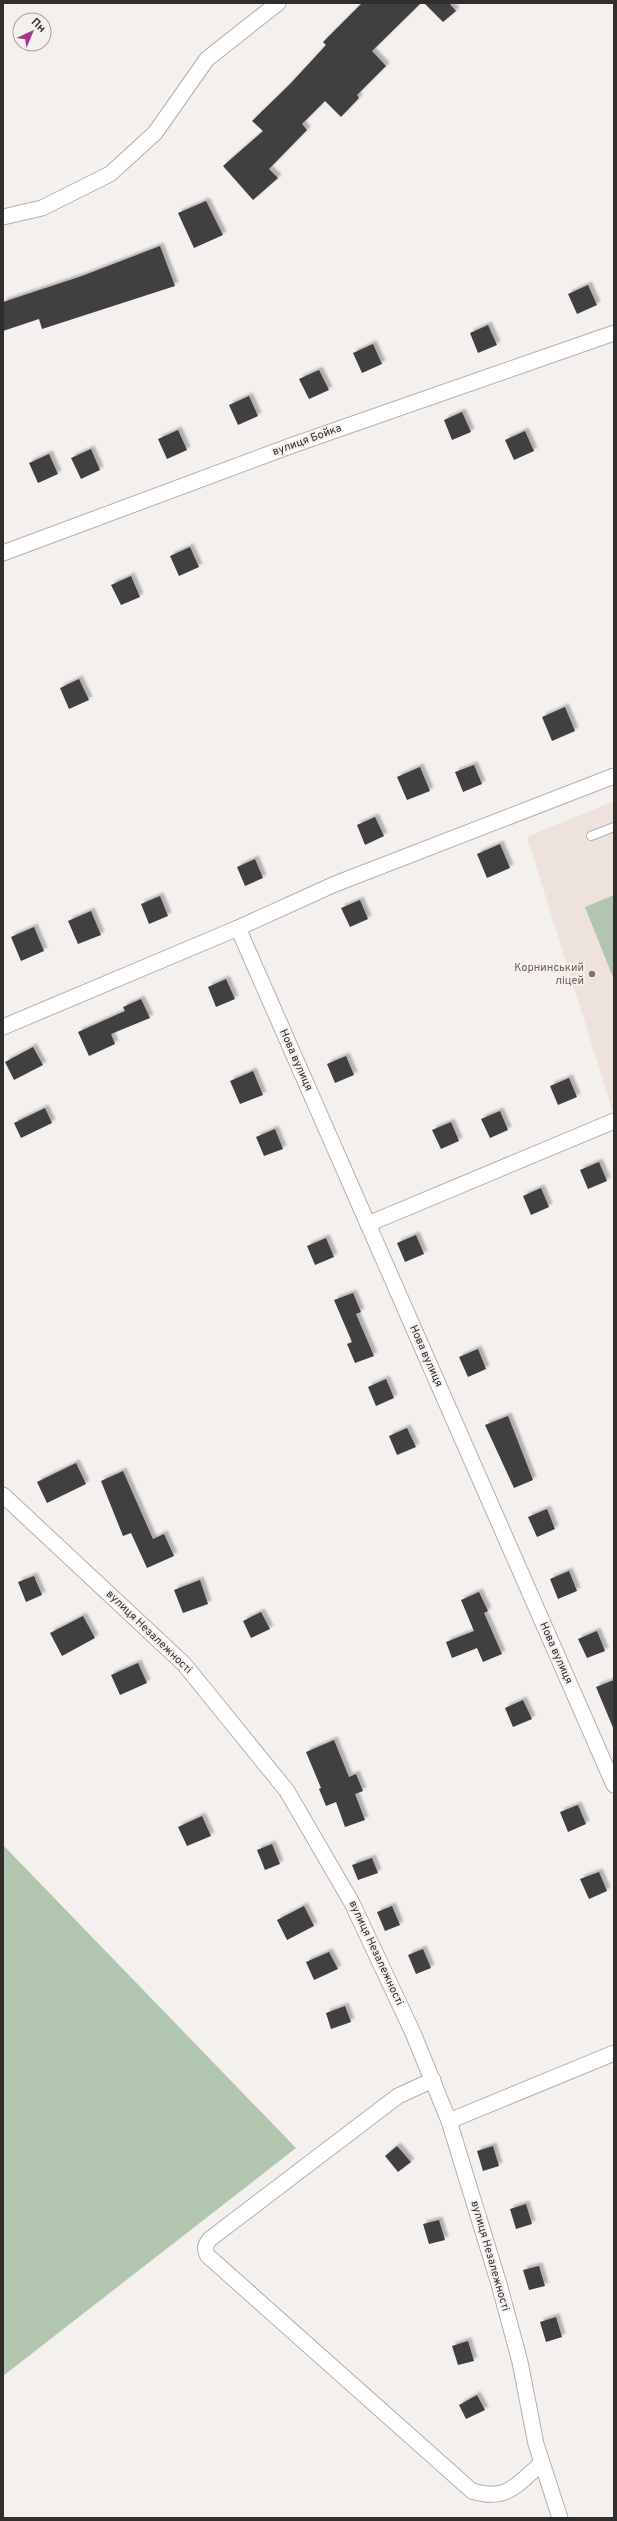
<svg xmlns="http://www.w3.org/2000/svg" width="617" height="2521" font-family="Overpass,sans-serif">
	<style>
		.built { fill: #eee2dd }
		.green { fill: #b2c5ae }
		.building { fill: #3f3f42; filter: url(#shadow) }
		.lines { fill: none; stroke-linecap: round; stroke-linejoin: round }
		.lane-casing { stroke: #b3afae; stroke-width: 10 }
		.street-casing { stroke: #b3afae; stroke-width: 17 }
		.lane { stroke: #fff; stroke-width: 8 }
		.street { stroke: #fff; stroke-width: 15 }
		.education-dot { fill: #8d6e63; stroke: #f4f0ee; stroke-width: 1.5 }
		.labels { text-anchor: middle; dominant-baseline: central; stroke-width: 4; stroke-linejoin: round; paint-order: stroke }
		.street-label { font-size: 11px; fill: #302f2e; stroke: #f4f0ee }
		.education-label { font-size: 11px; fill: #785e54; stroke: #f4f0ee; text-anchor: end }
	</style>
	<defs>
		<filter id="shadow"><feDropShadow dx="3.5" dy="-3.5" stdDeviation="1" flood-color="#0004"/></filter>
	</defs>
	<rect width="100%" height="100%" fill="#f4f0ee"/>
	<!-- built -->
	<polygon class="built" points="614,801 614,1112 613,1112 527,837"/>
	<!-- green -->
	<g class="green">
		<polygon points="614,895 614,980 585,907"/>
		<polygon points="3,1845 296,2148 3,2376"/>
	</g>
	<!-- building -->
	<g class="building">
		<polygon points="362,3 421,3 372,51 386,66 357,95 359,98 341,117 325,101 302,124 307,130 269,169 278,178 253,200 223,166 263,131 252,121 290,84 326,45 323,42"/>
		<polygon points="424,3 449,3 456,11 443,22"/>
		<polygon points="206,201 223,235 194,248 178,213"/>
		<polygon points="160,246 175,286 42,329 39,319 3,331 3,302 82,276"/>
		<polygon points="588,285 597,305 577,314 568,294"/>
		<polygon points="488,325 497,345 478,353 470,333"/>
		<polygon points="373,344 382,364 362,373 353,353"/>
		<polygon points="319,370 329,390 309,399 299,379"/>
		<polygon points="249,396 258,416 238,425 229,405"/>
		<polygon points="462,412 471,432 452,440 444,420"/>
		<polygon points="178,430 187,450 167,459 158,439"/>
		<polygon points="525,431 534,451 514,460 505,440"/>
		<polygon points="91,449 100,470 81,479 71,458"/>
		<polygon points="49,454 58,474 38,483 29,463"/>
		<polygon points="190,547 199,567 179,576 170,556"/>
		<polygon points="131,576 140,597 121,605 111,585"/>
		<polygon points="79,679 89,700 69,709 60,688"/>
		<polygon points="565,707 575,731 552,741 542,717"/>
		<polygon points="474,765 482,784 463,792 455,772"/>
		<polygon points="420,767 430,791 407,800 397,777"/>
		<polygon points="375,817 384,836 365,845 357,825"/>
		<polygon points="500,844 510,868 487,878 477,854"/>
		<polygon points="255,859 263,878 245,886 237,867"/>
		<polygon points="160,896 168,916 149,924 141,904"/>
		<polygon points="360,900 368,919 350,927 341,908"/>
		<polygon points="91,911 101,935 78,944 68,921"/>
		<polygon points="34,927 44,951 21,961 11,937"/>
		<polygon points="226,979 235,999 216,1007 208,987"/>
		<polygon points="141,999 150,1018 111,1034 115,1044 89,1056 78,1032 125,1011 123,1007"/>
		<polygon points="33,1047 43,1065 14,1080 5,1062"/>
		<polygon points="346,1056 354,1075 335,1083 327,1064"/>
		<polygon points="253,1071 263,1095 240,1104 230,1081"/>
		<polygon points="569,1078 577,1097 558,1105 550,1086"/>
		<polygon points="45,1108 52,1123 21,1138 14,1123"/>
		<polygon points="500,1111 508,1130 490,1138 481,1119"/>
		<polygon points="451,1122 459,1141 441,1149 432,1130"/>
		<polygon points="275,1129 283,1149 264,1156 256,1137"/>
		<polygon points="599,1162 607,1181 588,1189 580,1170"/>
		<polygon points="541,1188 549,1207 531,1215 523,1196"/>
		<polygon points="416,1235 424,1254 405,1262 397,1243"/>
		<polygon points="326,1238 334,1257 315,1265 307,1246"/>
		<polygon points="353,1293 361,1312 356,1314 374,1356 355,1363 347,1344 352,1342 334,1300"/>
		<polygon points="478,1349 486,1369 468,1377 459,1357"/>
		<polygon points="386,1379 394,1398 376,1406 368,1387"/>
		<polygon points="508,1416 533,1480 514,1488 485,1425"/>
		<polygon points="407,1428 416,1447 397,1455 389,1436"/>
		<polygon points="76,1463 86,1484 47,1503 37,1482"/>
		<polygon points="123,1471 153,1539 164,1534 174,1556 147,1568 131,1533 123,1536 101,1481"/>
		<polygon points="547,1509 555,1529 537,1537 528,1517"/>
		<polygon points="569,1571 577,1591 558,1599 550,1579"/>
		<polygon points="34,1576 42,1595 26,1602 18,1582"/>
		<polygon points="200,1580 208,1604 183,1613 174,1590"/>
		<polygon points="479,1592 488,1611 484,1613 502,1654 483,1662 477,1648 452,1658 446,1642 474,1631 461,1600"/>
		<polygon points="261,1612 270,1629 251,1638 243,1621"/>
		<polygon points="83,1616 95,1638 62,1656 50,1633"/>
		<polygon points="597,1631 605,1651 587,1658 578,1639"/>
		<polygon points="138,1663 147,1683 120,1695 111,1675"/>
		<polygon points="614,1680 614,1730 596,1687"/>
		<polygon points="523,1700 532,1719 513,1727 505,1708"/>
		<polygon points="334,1740 349,1777 356,1774 363,1791 355,1794 365,1820 345,1827 336,1802 326,1806 319,1789 321,1788 306,1752"/>
		<polygon points="578,1805 586,1824 568,1832 560,1812"/>
		<polygon points="202,1816 211,1836 187,1846 178,1827"/>
		<polygon points="272,1844 280,1864 265,1870 257,1850"/>
		<polygon points="372,1858 378,1873 358,1880 352,1865"/>
		<polygon points="599,1872 607,1891 589,1899 580,1879"/>
		<polygon points="304,1906 314,1926 287,1940 277,1920"/>
		<polygon points="392,1906 400,1925 385,1931 377,1912"/>
		<polygon points="423,1949 431,1968 416,1974 408,1955"/>
		<polygon points="329,1952 338,1969 314,1980 306,1962"/>
		<polygon points="345,2006 351,2022 331,2029 326,2013"/>
		<polygon points="397,2146 411,2162 398,2172 385,2156"/>
		<polygon points="493,2146 499,2166 483,2171 477,2151"/>
		<polygon points="526,2204 532,2224 516,2229 510,2209"/>
		<polygon points="439,2220 445,2240 429,2244 423,2224"/>
		<polygon points="539,2266 545,2286 529,2290 523,2270"/>
		<polygon points="556,2317 562,2337 546,2342 540,2322"/>
		<polygon points="468,2341 474,2361 458,2365 452,2346"/>
		<polygon points="477,2395 485,2410 466,2419 459,2405"/>
	</g>
	<g class="lines">
		<defs>
			<polyline id="lane" points="591,836 614,827"/>
			<g id="street">
				<polyline points="3,217 42,208 110,174 155,133 207,59 278,3"/>
				<polyline points="3,553 293,445 614,333"/>
				<polyline points="238,928 614,1785"/>
				<polyline points="3,1027 238,928 335,884 614,776"/>
				<polyline points="368,1224 614,1121"/>
				<polyline points="3,1495 184,1664 287,1791 352,1903 413,2033 449,2121 499,2284 520,2362 536,2444 560,2518"/>
				<path d="M 433,2080 L 398,2096 L 210,2239 C 205,2245 204,2249 208,2256 L 472,2491 C 508,2502 517,2484 542,2463"/>
				<polyline points="449,2121 614,2053"/>
			</g>
		</defs>
		<!-- lane casing -->
		<use href="#lane" class="lane-casing"/>
		<!-- street casing -->
		<use href="#street" class="street-casing"/>
		<!-- lane -->
		<use href="#lane" class="lane"/>
		<!-- street -->
		<use href="#street" class="street"/>
	</g>
	<!-- markers -->
	<circle class="education-dot" cx="592" cy="974" r="4"/>
	<g class="labels">
		<!-- street labels -->
		<g class="street-label">
			<text transform="translate(307 440) rotate(-20)">вулиця Бойка</text>
			<text transform="translate(296 1060) rotate(66)">Нова вулиця</text>
			<text transform="translate(426 1356) rotate(66)">Нова вулиця</text>
			<text transform="translate(149 1632) rotate(44)">вулиця Незалежності</text>
			<text transform="translate(556 1653) rotate(66)">Нова вулиця</text>
			<text transform="translate(376 1953) rotate(65)">вулиця Незалежності</text>
			<text transform="translate(490 2256) rotate(74)">вулиця Незалежності</text>
		</g>
		<!-- education labels -->
		<g class="education-label">
			<text x="584" y="968">Корнинський<tspan x="584" dy="13">ліцей</tspan></text>
		</g>
	</g>
	<!-- border -->
	<rect width="617" height="2521" fill="none" stroke="#302f2e" stroke-width="8"/>
	<!-- north arrow -->
	<g transform="translate(32 32) rotate(44)"><circle r="19" fill="#f4f0ee" stroke="#a6a3a1"/>
	<path d="M0-3L7 15L0 10L-7 15Z" fill="#a7348e"/>
	<text y="-6" font-size="11" font-weight="bold" text-anchor="middle" fill="#302f2e">Пн</text>
	</g>
</svg>
